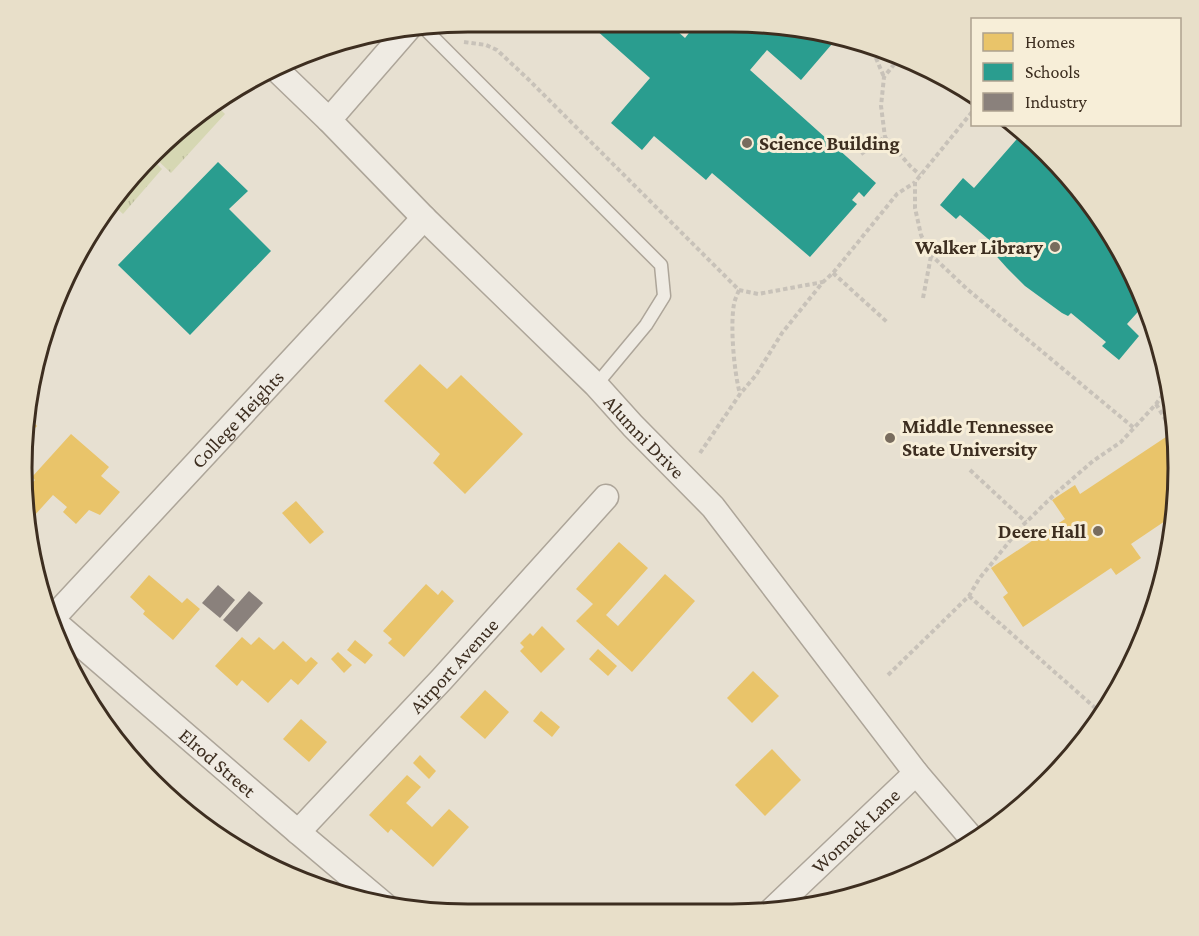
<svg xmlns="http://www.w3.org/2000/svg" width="1199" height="936" font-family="'Crimson Pro',serif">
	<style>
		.grass { fill: url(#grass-tufts) }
		.homes { fill: #e9c46a }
		.schools { fill: #2a9d8f }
		.industry { fill: #8a817c }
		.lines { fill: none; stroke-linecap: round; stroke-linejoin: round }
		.service-casing { stroke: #ada599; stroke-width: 15 }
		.minor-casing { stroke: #ada599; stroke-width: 27 }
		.path { stroke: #c8c2b9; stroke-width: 4; stroke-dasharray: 4.5 3; stroke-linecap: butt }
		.service { stroke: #efebe3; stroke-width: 12 }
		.minor { stroke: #efebe3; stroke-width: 24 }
		.poi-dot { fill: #786c5e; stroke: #f7eed8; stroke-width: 2 }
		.labels { text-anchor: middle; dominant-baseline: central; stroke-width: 6; stroke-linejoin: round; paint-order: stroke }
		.poi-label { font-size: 20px; font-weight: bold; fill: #3d2e20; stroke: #f7eed8; text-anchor: start }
		.street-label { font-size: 20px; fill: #3d2e20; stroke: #f7eed8 }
		.rim { fill: none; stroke: #3d2e20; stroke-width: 3 }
	</style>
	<defs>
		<pattern id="grass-tufts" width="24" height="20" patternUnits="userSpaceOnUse" patternTransform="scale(1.5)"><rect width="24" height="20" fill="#d6d7b3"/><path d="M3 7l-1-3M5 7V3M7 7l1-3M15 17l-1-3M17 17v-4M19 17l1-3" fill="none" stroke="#b9b99a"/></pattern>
	</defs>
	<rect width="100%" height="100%" fill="#e7e0d1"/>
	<!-- grass -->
	<g class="grass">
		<polygon points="215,104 225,114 171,173 151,154"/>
		<polygon points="149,156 162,169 123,214 112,204"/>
	</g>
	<!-- homes -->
	<g class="homes">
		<polygon points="420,364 447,389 461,375 523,434 465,494 433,463 440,454 384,401"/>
		<polygon points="31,420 37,426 25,439 27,424"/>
		<polygon points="1175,431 1177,497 1174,515 1131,544 1141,558 1116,575 1111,568 1023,627 1003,597 1008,593 991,568 1065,519 1052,500 1075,485 1080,494"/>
		<polygon points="71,434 109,467 101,476 120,492 100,515 89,510 76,524 63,512 67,507 53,495 34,516 27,510 24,492 35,480 32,477"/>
		<polygon points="296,501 324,532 310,544 282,513"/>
		<polygon points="619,542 648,568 606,615 618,626 665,574 695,601 632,672 576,621 593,604 576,589"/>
		<polygon points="149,575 182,603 187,598 200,609 173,640 143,614 145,611 130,597"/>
		<polygon points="426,584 438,595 442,590 454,601 404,657 388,643 392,639 383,631"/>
		<polygon points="542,626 565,649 541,673 520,651 524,647 520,643 530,633 533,636"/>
		<polygon points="242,637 251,645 259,637 274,650 283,641 306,662 311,657 318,663 298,685 291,679 268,703 242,680 237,686 215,666"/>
		<polygon points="355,640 373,655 365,664 347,650"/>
		<polygon points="598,649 617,666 608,676 589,659"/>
		<polygon points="338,652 352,665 344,673 331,659"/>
		<polygon points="753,671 779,696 752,723 727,698"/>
		<polygon points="485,690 509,712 485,739 460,717"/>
		<polygon points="541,711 560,727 552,737 533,721"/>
		<polygon points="301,719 327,742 309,762 283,739"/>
		<polygon points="772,749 801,780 765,816 735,785"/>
		<polygon points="420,755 436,771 429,779 413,763"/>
		<polygon points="407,775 421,787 406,803 432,827 449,809 469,827 433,867 391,829 388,833 369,815"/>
	</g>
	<!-- schools -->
	<g class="schools">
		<polygon points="586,21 667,22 685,38 696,24 707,33 714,22 760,22 838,37 801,80 767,50 750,70 876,183 864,197 859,192 852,200 857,204 810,257 712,173 706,180 654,136 642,150 611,123 650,78"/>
		<polygon points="1023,132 1067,174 1118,244 1145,304 1127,324 1139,336 1119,360 1102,346 1106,342 1071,313 1068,316 1062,313 1025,286 1007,268 990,249 994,244 960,215 956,219 940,205 963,178 974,188"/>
		<polygon points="218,162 248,191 229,209 271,251 190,335 118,265"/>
	</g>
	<!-- industry -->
	<g class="industry">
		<polygon points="218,585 235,600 220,618 202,603"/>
		<polygon points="249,591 263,603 237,632 223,620"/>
	</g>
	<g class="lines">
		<defs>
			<polyline id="service" points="423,27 661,265 664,296 646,325 596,385"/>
			<g id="minor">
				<path id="s1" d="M 275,68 L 329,120 L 424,218 L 596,385 L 633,426 L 713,507 L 916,773 L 974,841"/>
				<polyline points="329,120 408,29"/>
				<path id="s2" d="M 51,619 L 298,832 L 387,907"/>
				<path id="s3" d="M 51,620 L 424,218"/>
				<path id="s4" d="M 298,832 L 442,679 L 606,497"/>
				<path id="s5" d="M 770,912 L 916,773"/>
			</g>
		</defs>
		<!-- service casing -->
		<use href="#service" class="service-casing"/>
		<!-- minor casing -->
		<use href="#minor" class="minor-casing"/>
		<!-- path -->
		<g class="path">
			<polyline points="464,42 486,45 497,50 528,79 739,290 758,294 823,282"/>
			<polyline points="870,44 884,77"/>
			<polyline points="899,58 884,77 881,106 885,137 911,167 920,175"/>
			<polyline points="972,112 915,182 915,208 921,235 931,255 967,289 1134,428"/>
			<polyline points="861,154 885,137"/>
			<polyline points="833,273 887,322"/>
			<path d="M 739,290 C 737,295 735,299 734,304 C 730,326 734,372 740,394"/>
			<polyline points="923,298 931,256"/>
			<polyline points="1156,404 1173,432"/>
			<polyline points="700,453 740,394 756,375 782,333 823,282 833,273 897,194 914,183"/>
			<polyline points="970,470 1026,522"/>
			<polyline points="969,596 1102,714"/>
			<polyline points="888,675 969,596 979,579 1021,527 1055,494 1093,461 1121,442 1156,404 1169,387"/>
		</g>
		<!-- service -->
		<use href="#service" class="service"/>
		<!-- minor -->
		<use href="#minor" class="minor"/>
	</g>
	<!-- markers -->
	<g class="poi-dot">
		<circle cx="747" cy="143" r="6"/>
		<circle cx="1055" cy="247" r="6"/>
		<circle cx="890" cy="438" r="6"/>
		<circle cx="1098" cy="531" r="6"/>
	</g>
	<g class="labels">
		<!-- poi labels -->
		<g class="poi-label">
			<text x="759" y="143">Science Building</text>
			<text x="1043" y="247" text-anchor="end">Walker Library</text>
			<text x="902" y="426">Middle Tennessee<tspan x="902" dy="23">State University</tspan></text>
			<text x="1086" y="531" text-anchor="end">Deere Hall</text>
		</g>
		<!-- street labels -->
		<g class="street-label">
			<text stroke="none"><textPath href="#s3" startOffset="274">College Heights</textPath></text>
			<text stroke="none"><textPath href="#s1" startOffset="522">Alumni Drive</textPath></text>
			<text stroke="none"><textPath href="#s4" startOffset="228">Airport Avenue</textPath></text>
			<text stroke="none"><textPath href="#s2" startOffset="220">Elrod Street</textPath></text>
			<text stroke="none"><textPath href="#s5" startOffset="118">Womack Lane</textPath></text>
		</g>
	</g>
	<!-- crop -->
	<path d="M0 0H1199V936H0ZM468 32H732A436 436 0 0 1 1168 468V468A436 436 0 0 1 732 904H468A436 436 0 0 1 32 468V468A436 436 0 0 1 468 32Z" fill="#e8dfc9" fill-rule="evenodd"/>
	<path class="rim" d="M468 32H732A436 436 0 0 1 1168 468V468A436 436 0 0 1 732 904H468A436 436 0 0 1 32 468V468A436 436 0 0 1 468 32Z"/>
	<!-- legend -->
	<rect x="971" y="18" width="210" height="108" fill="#f7eed8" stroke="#ada18e" stroke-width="1.5"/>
	<rect x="983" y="33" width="30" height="18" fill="#e9c46a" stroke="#ada18e" stroke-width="1.5"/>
	<text x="1025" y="48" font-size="18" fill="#3d2e20">Homes</text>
	<rect x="983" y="63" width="30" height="18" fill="#2a9d8f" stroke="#ada18e" stroke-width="1.5"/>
	<text x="1025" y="78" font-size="18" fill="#3d2e20">Schools</text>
	<rect x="983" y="93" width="30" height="18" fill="#8a817c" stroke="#ada18e" stroke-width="1.5"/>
	<text x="1025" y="108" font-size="18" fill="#3d2e20">Industry</text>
</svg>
